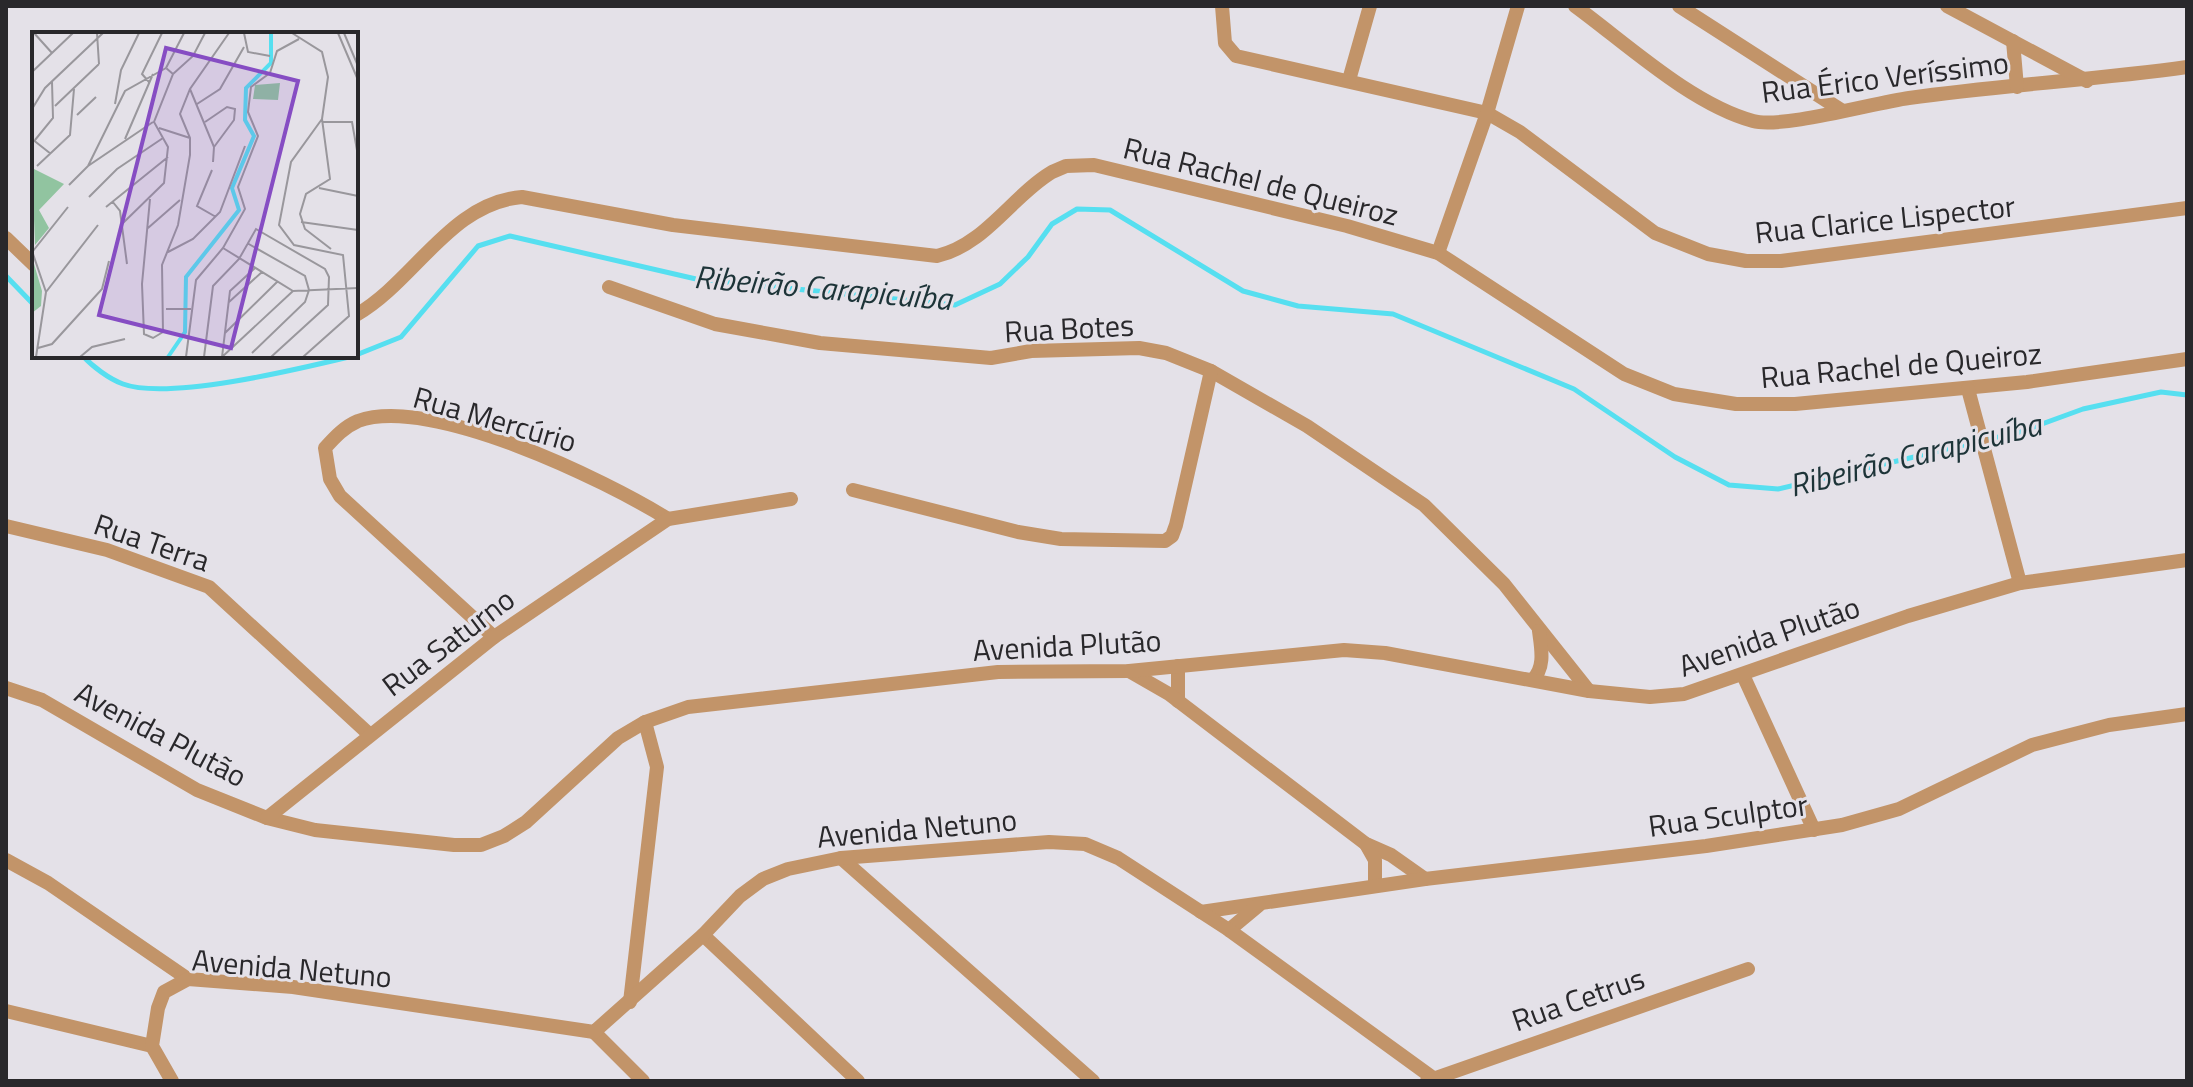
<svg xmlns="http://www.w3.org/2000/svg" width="2193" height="1087" font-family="'Titillium Web',sans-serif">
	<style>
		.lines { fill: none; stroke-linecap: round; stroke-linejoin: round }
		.stream { stroke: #56dff0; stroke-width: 5 }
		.minor { stroke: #c29469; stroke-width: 14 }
		.labels { text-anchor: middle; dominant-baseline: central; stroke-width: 6; stroke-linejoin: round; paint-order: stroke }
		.street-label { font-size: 30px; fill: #29282b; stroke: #e4e1e8 }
		.water-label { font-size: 32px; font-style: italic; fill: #1d3438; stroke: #e4e1e8 }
		.inset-river { fill: none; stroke: #56dff0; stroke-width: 4 }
		.inset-road { fill: none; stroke: #99979c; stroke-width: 2 }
		.view { fill: #864dc3; fill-opacity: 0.15; stroke: #864dc3; stroke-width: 4 }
		.inset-edge { fill: none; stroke: #29282b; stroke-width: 4 }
	</style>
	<rect width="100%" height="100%" fill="#e4e1e8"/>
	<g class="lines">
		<!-- stream -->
		<g class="stream">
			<polyline points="6,276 34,305"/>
			<polyline points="356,355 401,337 478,246 510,236 696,279 955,305 1000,284 1028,257 1052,224 1077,209 1110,210 1243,291 1298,306 1393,314 1574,389 1675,457 1729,485 1778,489 2020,432 2083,409 2161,392 2187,395"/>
			<path d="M 83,356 C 92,366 109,379 123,384 C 169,401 303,368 353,356"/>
		</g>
		<!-- minor -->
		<g class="minor">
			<polyline points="1222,6 1225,43 1236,56 1487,113 1520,132 1655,233 1708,254 1746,261 1781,261 2187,208"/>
			<path d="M 1575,6 C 1627,44 1691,104 1753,121 C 1782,129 1873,103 1909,98 C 2001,85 2095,80 2187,67"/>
			<polyline points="1679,6 1841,110"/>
			<polyline points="1947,6 2087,81"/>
			<polyline points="2013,41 2017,87"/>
			<polyline points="1349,80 1370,6"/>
			<polyline points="6,238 34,265"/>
			<polyline points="1438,253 1487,113 1518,6"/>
			<polyline points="609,287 715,324 820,343 991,358 1031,351 1139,348 1166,353 1211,371 1307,426 1424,505 1504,584 1589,691"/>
			<path d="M 356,315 C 415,281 450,203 522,197 L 673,225 L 937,256 C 985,245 1012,196 1052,172 L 1066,166 L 1094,165 L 1347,226 L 1438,253 L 1624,374 L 1674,394 L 1736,404 L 1795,404 L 2027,382 L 2187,359"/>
			<polyline points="1968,389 2020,583"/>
			<polyline points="853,490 1018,532 1061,539 1165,541 1172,536 1176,525 1211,371"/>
			<polyline points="6,526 107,550 209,587 370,735"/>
			<path d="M 494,637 L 340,496 L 330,479 L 325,448 C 335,437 344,427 358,421 C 431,395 605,480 668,519"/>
			<polyline points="1178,666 1178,701"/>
			<polyline points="1129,671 1169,694 1366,844 1391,855 1425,879"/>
			<polyline points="1743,675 1814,830"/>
			<path d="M 1532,680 C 1546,668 1541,647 1539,631"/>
			<polyline points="6,688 42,700 197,790 267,818 315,830 454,845 481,845 504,836 526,822 618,738 645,722 688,707 998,672 1129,671 1344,650 1385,653 1589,691 1650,697 1684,694 1908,616 2020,583 2187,560"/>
			<polyline points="267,818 494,637 668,519 791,499"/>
			<polyline points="1366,844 1375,860 1375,886"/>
			<polyline points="841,858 1093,1081"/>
			<polyline points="6,860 48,883 188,979"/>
			<polyline points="1201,912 1425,879 1706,846 1842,825 1899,809 2032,745 2109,725 2187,714"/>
			<polyline points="1229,930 1259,905"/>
			<polyline points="703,935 858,1081"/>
			<polyline points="630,1002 657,767 645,722"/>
			<polyline points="6,1011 152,1046"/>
			<polyline points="594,1032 643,1081"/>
			<polyline points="172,1081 152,1046 158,1008 164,992 188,979 293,987 594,1032 703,935 740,896 763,879 788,869 841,858 1049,842 1085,844 1118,858 1229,930 1433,1078"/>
			<polyline points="1427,1081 1748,969"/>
		</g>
	</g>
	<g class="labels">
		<!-- street labels -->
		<g class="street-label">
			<text transform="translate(1885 77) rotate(-7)">Rua Érico Veríssimo</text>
			<text transform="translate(1261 181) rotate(14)">Rua Rachel de Queiroz</text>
			<text transform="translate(1885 219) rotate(-6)">Rua Clarice Lispector</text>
			<text transform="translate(1069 328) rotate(-3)">Rua Botes</text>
			<text transform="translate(1901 365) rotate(-5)">Rua Rachel de Queiroz</text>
			<text transform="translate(495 419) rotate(16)">Rua Mercúrio</text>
			<text transform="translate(152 542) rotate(19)">Rua Terra</text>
			<text transform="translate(1769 636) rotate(-19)">Avenida Plutão</text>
			<text transform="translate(448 642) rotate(-37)">Rua Saturno</text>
			<text transform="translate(1067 645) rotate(-3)">Avenida Plutão</text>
			<text transform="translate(161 734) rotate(28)">Avenida Plutão</text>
			<text transform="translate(1728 815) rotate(-8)">Rua Sculptor</text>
			<text transform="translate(917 828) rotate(-5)">Avenida Netuno</text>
			<text transform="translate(292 968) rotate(5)">Avenida Netuno</text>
			<text transform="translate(1578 999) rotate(-19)">Rua Cetrus</text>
		</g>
		<!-- water labels -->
		<g class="water-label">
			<text transform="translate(823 287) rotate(5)">Ribeirão Carapicuíba</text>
			<text transform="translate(1915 454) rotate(-14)">Ribeirão Carapicuíba</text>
		</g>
	</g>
	<!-- overview -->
	<g transform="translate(32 32)">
		<rect width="326" height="326" fill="#e4e1e8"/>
		<path d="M 248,51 L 246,68 L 221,67 L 223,53 ZM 0,136 L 32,152 L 7,178 L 17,196 L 3,213 ZM 0,225 L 10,259 L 9,274 L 0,281 Z" fill="#91c4a0"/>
		<path class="inset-river" d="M 136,325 L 153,300 L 154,245 L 207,178 L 200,156 L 222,104 L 213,88 L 214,56 L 239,31 L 239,2"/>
		<path class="inset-road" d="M 2,1 L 20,21M 65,1 L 67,32M 212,1 L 216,20 L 238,24M 260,1 L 290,20 L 296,45 L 290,87 L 298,147 L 274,162 L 268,182 L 273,197 L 299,217M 306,1 L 326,48M 312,1 L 326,34M 134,36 L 152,1M 0,40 L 41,1M 141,42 L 161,24 L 173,1M 117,50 L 110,42 L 130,1M 158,57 L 182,115 L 181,130M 83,72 L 89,38 L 107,1M 165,72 L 188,57 L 212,15M 23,74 L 67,32M 0,77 L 13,56 L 71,1M 45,83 L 64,65M 173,90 L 195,75 L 203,77 L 202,88 L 182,115M 290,90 L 320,90 L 326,124M 127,96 L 158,106M 0,107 L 19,122M 93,107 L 121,42M 3,108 L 21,86 L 20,50M 5,134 L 38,103 L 42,57M 56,134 L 93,59 L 134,36M 180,138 L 165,174 L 184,185M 37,153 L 56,134 L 121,90M 287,156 L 326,164M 57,165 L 85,137 L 131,106M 118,167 L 110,252 L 112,302 L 121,306 L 131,300 L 130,233 L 146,193 L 158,123 L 158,106 L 148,82 L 158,57 L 197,1M 80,169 L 88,179 L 95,232M 74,175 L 136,125M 269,190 L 326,198M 91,191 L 132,151 L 136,115 L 122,90 L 141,42 L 134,36M 116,196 L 148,168M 215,211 L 273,244 L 277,258 L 273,270 L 220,321M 191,216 L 261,259 L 326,256M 0,219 L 14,260 L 4,325M 1,219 L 36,175M 136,220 L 161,207 L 188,180 L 213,114M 14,260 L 66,193M 197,270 L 230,240M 134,277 L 159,277M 193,301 L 245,250M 6,316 L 20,312 L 70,257 L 77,229M 48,325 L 60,315 L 93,307M 154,325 L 164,248 L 191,216 L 213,177 L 206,155 L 226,104 L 216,80 L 219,55 L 238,41 L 245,19 L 267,7M 172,325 L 181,254 L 207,227 L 224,197 L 293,237 L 297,245 L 296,273 L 239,325M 190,325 L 198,259 L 223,236M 190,325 L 261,259M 271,325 L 317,284 L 311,223 L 262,213 L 247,193 L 259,130 L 290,87"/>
		<path class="view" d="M 134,16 L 266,49 L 199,316 L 67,283 Z"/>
		<rect width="326" height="326" class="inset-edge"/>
	</g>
	<!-- border -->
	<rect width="2193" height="1087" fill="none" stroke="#29282b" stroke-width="16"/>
</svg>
